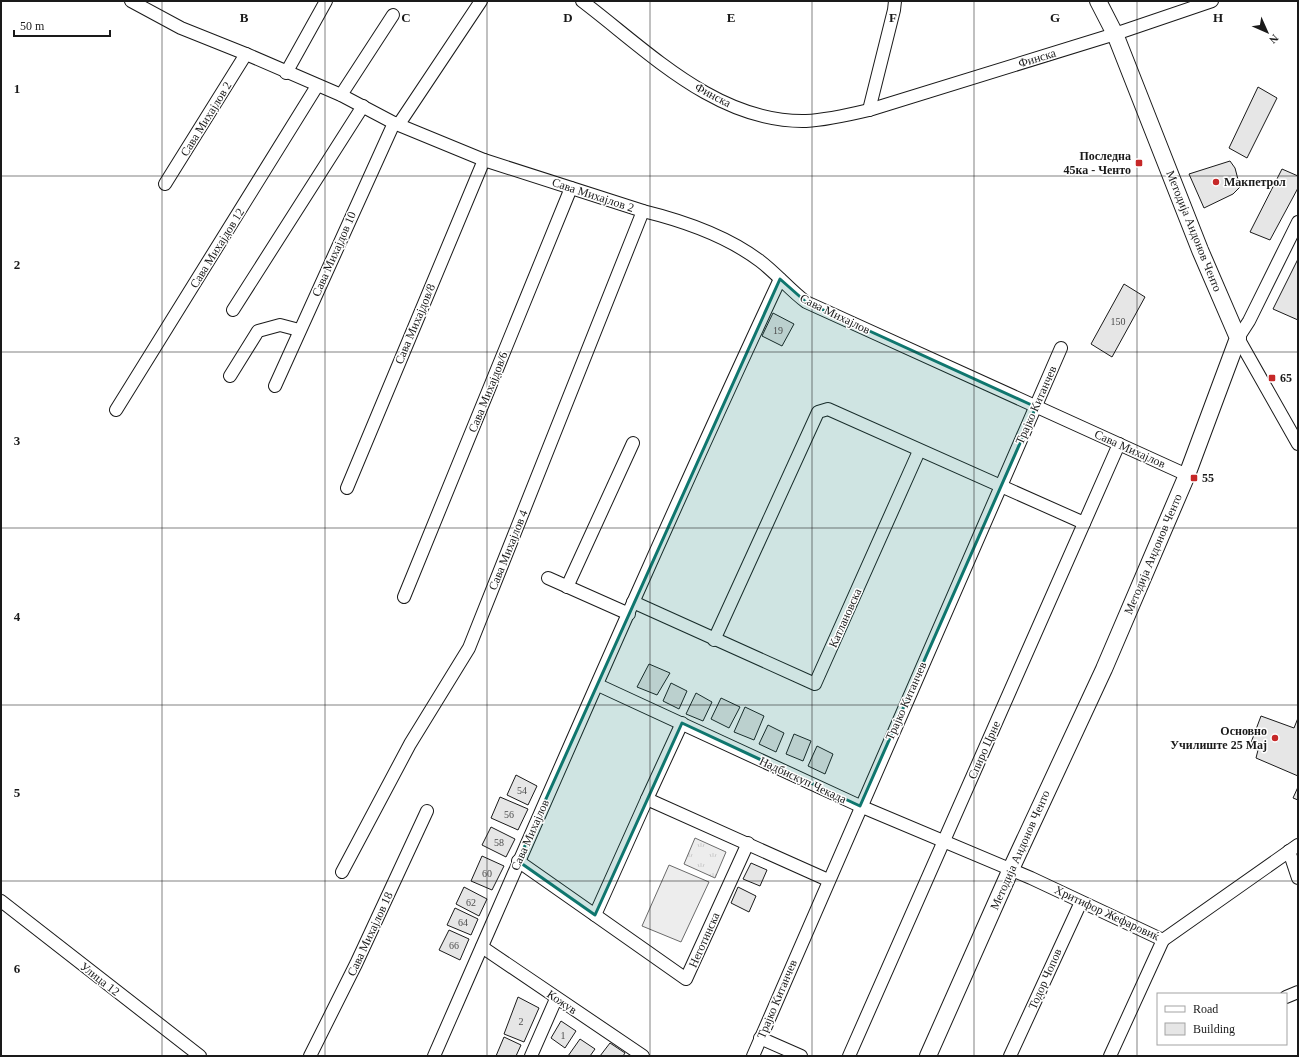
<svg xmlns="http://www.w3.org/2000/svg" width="1299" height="1057" font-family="Georgia,serif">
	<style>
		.built { fill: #ededed; stroke: #6a6a6a }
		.park { fill: url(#park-tufts); stroke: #6a6a6a }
		.building { fill: #e6e6e6; stroke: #1a1a1a }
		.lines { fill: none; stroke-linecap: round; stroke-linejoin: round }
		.minor-casing { stroke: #1a1a1a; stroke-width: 14 }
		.secondary-casing { stroke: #1a1a1a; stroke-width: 18 }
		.minor { stroke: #fff; stroke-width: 12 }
		.secondary { stroke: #fff; stroke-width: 16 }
		.marked { fill: #0f766e; fill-opacity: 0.2; stroke: #0f766e; stroke-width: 3; stroke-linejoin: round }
		.grid { fill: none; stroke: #1a1a1a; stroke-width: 1; stroke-opacity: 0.55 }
		.poi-dot { fill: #c62828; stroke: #fff; stroke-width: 1.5 }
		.labels { text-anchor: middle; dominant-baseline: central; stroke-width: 3; stroke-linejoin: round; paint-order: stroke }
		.number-label { font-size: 10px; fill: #4d4d4d }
		.street-label { font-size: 12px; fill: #1a1a1a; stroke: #fff }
		.poi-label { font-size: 12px; font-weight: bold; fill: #1a1a1a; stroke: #fff; text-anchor: start }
		.grid-label { font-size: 13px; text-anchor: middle; font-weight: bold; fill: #1a1a1a; stroke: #fff; stroke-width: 3; stroke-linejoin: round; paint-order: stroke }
	</style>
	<defs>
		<pattern id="park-tufts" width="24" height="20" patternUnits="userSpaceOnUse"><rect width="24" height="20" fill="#ededed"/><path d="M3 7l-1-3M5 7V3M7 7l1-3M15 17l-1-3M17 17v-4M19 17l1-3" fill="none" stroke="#cbcbcb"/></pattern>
	</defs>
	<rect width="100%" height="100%" fill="#fff"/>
	<!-- built -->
	<polygon class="built" points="669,865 709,882 681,942 642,926"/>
	<!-- park -->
	<polygon class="park" points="695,838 726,852 715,878 684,864"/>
	<!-- building -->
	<g class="building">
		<polygon points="1258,87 1277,98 1247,158 1229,148"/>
		<polygon points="1230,161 1235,168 1240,187 1233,194 1204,208 1189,174"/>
		<polygon points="1282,169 1298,176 1298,188 1270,240 1250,232"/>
		<polygon points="1298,259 1298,320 1273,309"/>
		<polygon points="1124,284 1145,297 1112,357 1091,344"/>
		<polygon points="773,313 794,324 782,346 762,336"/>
		<polygon points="649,664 670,673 657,695 637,687"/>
		<polygon points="671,683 687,691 679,709 663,701"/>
		<polygon points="696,693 712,702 703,721 686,714"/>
		<polygon points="721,698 740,707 729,728 711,719"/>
		<polygon points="745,707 764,716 754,740 734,732"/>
		<polygon points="1261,716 1294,728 1298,718 1298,776 1256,758 1258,750 1249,748"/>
		<polygon points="768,725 784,733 776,752 759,744"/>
		<polygon points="794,734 811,741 803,761 786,754"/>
		<polygon points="817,746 833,754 825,774 808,766"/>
		<polygon points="516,775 537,786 528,805 507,795"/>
		<polygon points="1298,787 1298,800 1293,798"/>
		<polygon points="500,797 528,809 518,830 491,818"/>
		<polygon points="491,827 515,839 506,857 482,845"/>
		<polygon points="482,856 504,866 492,890 471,881"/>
		<polygon points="751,863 767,870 760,886 743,879"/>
		<polygon points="464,887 487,899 479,916 456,904"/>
		<polygon points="738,887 756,896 749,912 731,903"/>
		<polygon points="455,908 478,919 471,935 447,925"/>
		<polygon points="449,930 469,939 460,960 439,950"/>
		<polygon points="518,997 539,1008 524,1042 504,1034"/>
		<polygon points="561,1021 576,1031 565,1048 551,1038"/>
		<polygon points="504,1037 521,1045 516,1056 496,1056"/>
		<polygon points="580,1039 595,1049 590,1056 568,1056"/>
		<polygon points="610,1043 625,1053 623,1056 600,1056"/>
	</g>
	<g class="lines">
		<defs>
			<g id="minor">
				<path d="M 131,1 L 181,28 L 246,54 L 341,95 L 394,123 L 484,160 L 643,211 C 684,221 727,236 760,261 C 777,274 790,290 806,302 L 1187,475"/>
				<path d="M 582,1 C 648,51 717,123 806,121 C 827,120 848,115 869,110 L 1115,34 L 1212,1"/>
				<polyline points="286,73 326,1"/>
				<polyline points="341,95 393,15"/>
				<polyline points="869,110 894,10 895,1"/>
				<polyline points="399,124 481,1"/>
				<polyline points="165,184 246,54"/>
				<polyline points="1298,222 1249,321 1238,338 1298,444"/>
				<polyline points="233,310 363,106"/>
				<polyline points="230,376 258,331 280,325 299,330"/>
				<polyline points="275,386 394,123"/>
				<polyline points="116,410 317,86"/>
				<polyline points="347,488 484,160"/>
				<polyline points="548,578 629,614"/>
				<polyline points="567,587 633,443"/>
				<polyline points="404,597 571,188"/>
				<polyline points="633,602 815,684 919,451"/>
				<polyline points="714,640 818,412 828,409 1084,523"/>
				<polyline points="598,685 860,806 1031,878 1163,940"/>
				<polyline points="647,799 682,723"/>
				<polyline points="1289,851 1298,878"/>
				<polyline points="518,861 595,915 647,799 828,880"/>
				<polyline points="342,872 410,744 469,648 643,211"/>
				<polyline points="1,901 200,1056"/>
				<polyline points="595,915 686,979 748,843"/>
				<polyline points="1163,940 1298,845"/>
				<polyline points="482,947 643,1056"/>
				<polyline points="1286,997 1298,992"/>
				<polyline points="760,1038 801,1056"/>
				<polyline points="310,1056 356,964 427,811"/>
				<path d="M 434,1056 C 548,796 660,536 780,279"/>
				<polyline points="531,1056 556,999"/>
				<polyline points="753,1056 1061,348"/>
				<polyline points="849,1056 1119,444"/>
				<polyline points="1010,1056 1081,902"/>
				<polyline points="1110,1056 1163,940"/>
			</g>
			<polyline id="secondary" points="928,1056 1011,869 1104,669 1187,475 1238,338 1200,250 1115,34 1098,1"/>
		</defs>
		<!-- minor casing -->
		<use href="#minor" class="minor-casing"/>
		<!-- secondary casing -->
		<use href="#secondary" class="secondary-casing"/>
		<!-- minor -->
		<use href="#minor" class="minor"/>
		<!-- secondary -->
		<use href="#secondary" class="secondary"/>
	</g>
	<!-- marked area -->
	<path class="marked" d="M 780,279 L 806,302 L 1036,407 L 860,806 L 682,723 L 595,915 L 518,861 Z"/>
	<!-- grid -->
	<path class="grid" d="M 162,1 L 162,1056M 325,1 L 325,1056M 487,1 L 487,1056M 650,1 L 650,1056M 812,1 L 812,1056M 974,1 L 974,1056M 1137,1 L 1137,1056M 1,176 L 1298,176M 1,352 L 1298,352M 1,528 L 1298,528M 1,705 L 1298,705M 1,881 L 1298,881"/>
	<!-- markers -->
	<g class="poi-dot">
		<rect x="1135" y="159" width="8" height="8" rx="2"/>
		<circle cx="1216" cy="182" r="4"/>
		<rect x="1268" y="374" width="8" height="8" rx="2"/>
		<rect x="1190" y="474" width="8" height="8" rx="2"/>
		<circle cx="1275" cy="738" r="4"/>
	</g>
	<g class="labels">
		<!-- number labels -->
		<g class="number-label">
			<text x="1118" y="321">150</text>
			<text x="778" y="330">19</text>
			<text x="522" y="790">54</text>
			<text x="509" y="814">56</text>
			<text x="499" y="842">58</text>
			<text x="487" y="873">60</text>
			<text x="471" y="902">62</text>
			<text x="463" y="922">64</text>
			<text x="454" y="945">66</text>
			<text x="521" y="1021">2</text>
			<text x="563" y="1035">1</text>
		</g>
		<!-- street labels -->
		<g class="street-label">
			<text transform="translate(1037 58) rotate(-17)">Финска</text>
			<text transform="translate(713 95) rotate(28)">Финска</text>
			<text transform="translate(206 119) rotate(-58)">Сава Михајлов 2</text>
			<text transform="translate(593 195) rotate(18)">Сава Михајлов 2</text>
			<text transform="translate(1194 231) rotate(68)">Методија Андонов Ченто</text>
			<text transform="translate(217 248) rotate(-58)">Сава Михајдов 12</text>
			<text transform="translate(334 254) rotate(-66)">Сава Михајдов 10</text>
			<text transform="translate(835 314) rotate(26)">Сава Михајлов</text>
			<text transform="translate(415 324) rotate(-67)">Сава Михајдов/8</text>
			<text transform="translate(488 392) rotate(-68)">Сава Михајдов/6</text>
			<text transform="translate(1036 405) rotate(-66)">Трајко Китанчев</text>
			<text transform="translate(1130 449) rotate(24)">Сава Михајлов</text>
			<text transform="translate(508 550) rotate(-68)">Сава Михајлов 4</text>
			<text transform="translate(1153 554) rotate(-67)">Методија Андонов Ченто</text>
			<text transform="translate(845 618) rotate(-66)">Катлановска</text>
			<text transform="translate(906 701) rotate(-66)">Трајко Китанчев</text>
			<text transform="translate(984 750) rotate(-66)">Спиро Црне</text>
			<text transform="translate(803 780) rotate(25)">Надбискуп Чекада</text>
			<text transform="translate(530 835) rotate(-66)">Сава Михајлов</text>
			<text transform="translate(1020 850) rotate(-66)">Методија Андонов Ченто</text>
			<text transform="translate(1107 913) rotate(25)">Хритифор Жефаровиќ</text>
			<text transform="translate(370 934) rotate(-65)">Сава Михајлов 18</text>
			<text transform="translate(704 940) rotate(-66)">Неготинска</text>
			<text transform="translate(100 979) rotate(38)">Улица 12</text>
			<text transform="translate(1045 979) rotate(-66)">Тодор Чопов</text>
			<text transform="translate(777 999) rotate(-67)">Трајко Китанчев</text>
			<text transform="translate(562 1002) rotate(34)">Кожув</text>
		</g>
		<!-- poi labels -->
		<g class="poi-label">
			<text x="1131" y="156" text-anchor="end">Последна<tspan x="1131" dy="14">45ка - Ченто</tspan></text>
			<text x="1224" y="182">Макпетрол</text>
			<text x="1280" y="378">65</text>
			<text x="1202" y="478">55</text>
			<text x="1267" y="731" text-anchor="end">Основно<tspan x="1267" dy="14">Училиште 25 Мај</tspan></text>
		</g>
	</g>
	<g class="grid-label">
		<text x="244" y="22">B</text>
		<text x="406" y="22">C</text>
		<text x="568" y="22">D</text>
		<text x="731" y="22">E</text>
		<text x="893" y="22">F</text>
		<text x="1055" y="22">G</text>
		<text x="1218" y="22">H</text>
		<text x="17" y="93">1</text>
		<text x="17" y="269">2</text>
		<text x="17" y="445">3</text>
		<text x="17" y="621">4</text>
		<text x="17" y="797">5</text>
		<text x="17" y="973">6</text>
	</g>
	<!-- border -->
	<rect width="1299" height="1057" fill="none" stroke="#1a1a1a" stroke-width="4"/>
	<!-- legend -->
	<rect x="1157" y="993" width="130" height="52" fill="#ffffff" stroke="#a3a3a3"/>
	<rect x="1165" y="1006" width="20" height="6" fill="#ffffff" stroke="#a3a3a3"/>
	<text x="1193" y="1013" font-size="12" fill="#1a1a1a">Road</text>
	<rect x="1165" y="1023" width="20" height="12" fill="#e6e6e6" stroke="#a3a3a3"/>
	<text x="1193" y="1033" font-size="12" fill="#1a1a1a">Building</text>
	<!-- north arrow -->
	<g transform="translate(1267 32) rotate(135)" stroke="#ffffff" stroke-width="3" paint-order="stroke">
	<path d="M0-3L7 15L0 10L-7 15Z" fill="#1a1a1a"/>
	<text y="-6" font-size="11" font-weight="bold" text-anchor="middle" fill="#1a1a1a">N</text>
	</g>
	<!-- scale -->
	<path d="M14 30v6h96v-6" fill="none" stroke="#1a1a1a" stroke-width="2"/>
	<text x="20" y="30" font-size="12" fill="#1a1a1a" stroke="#ffffff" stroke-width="3" paint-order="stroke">50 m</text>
</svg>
